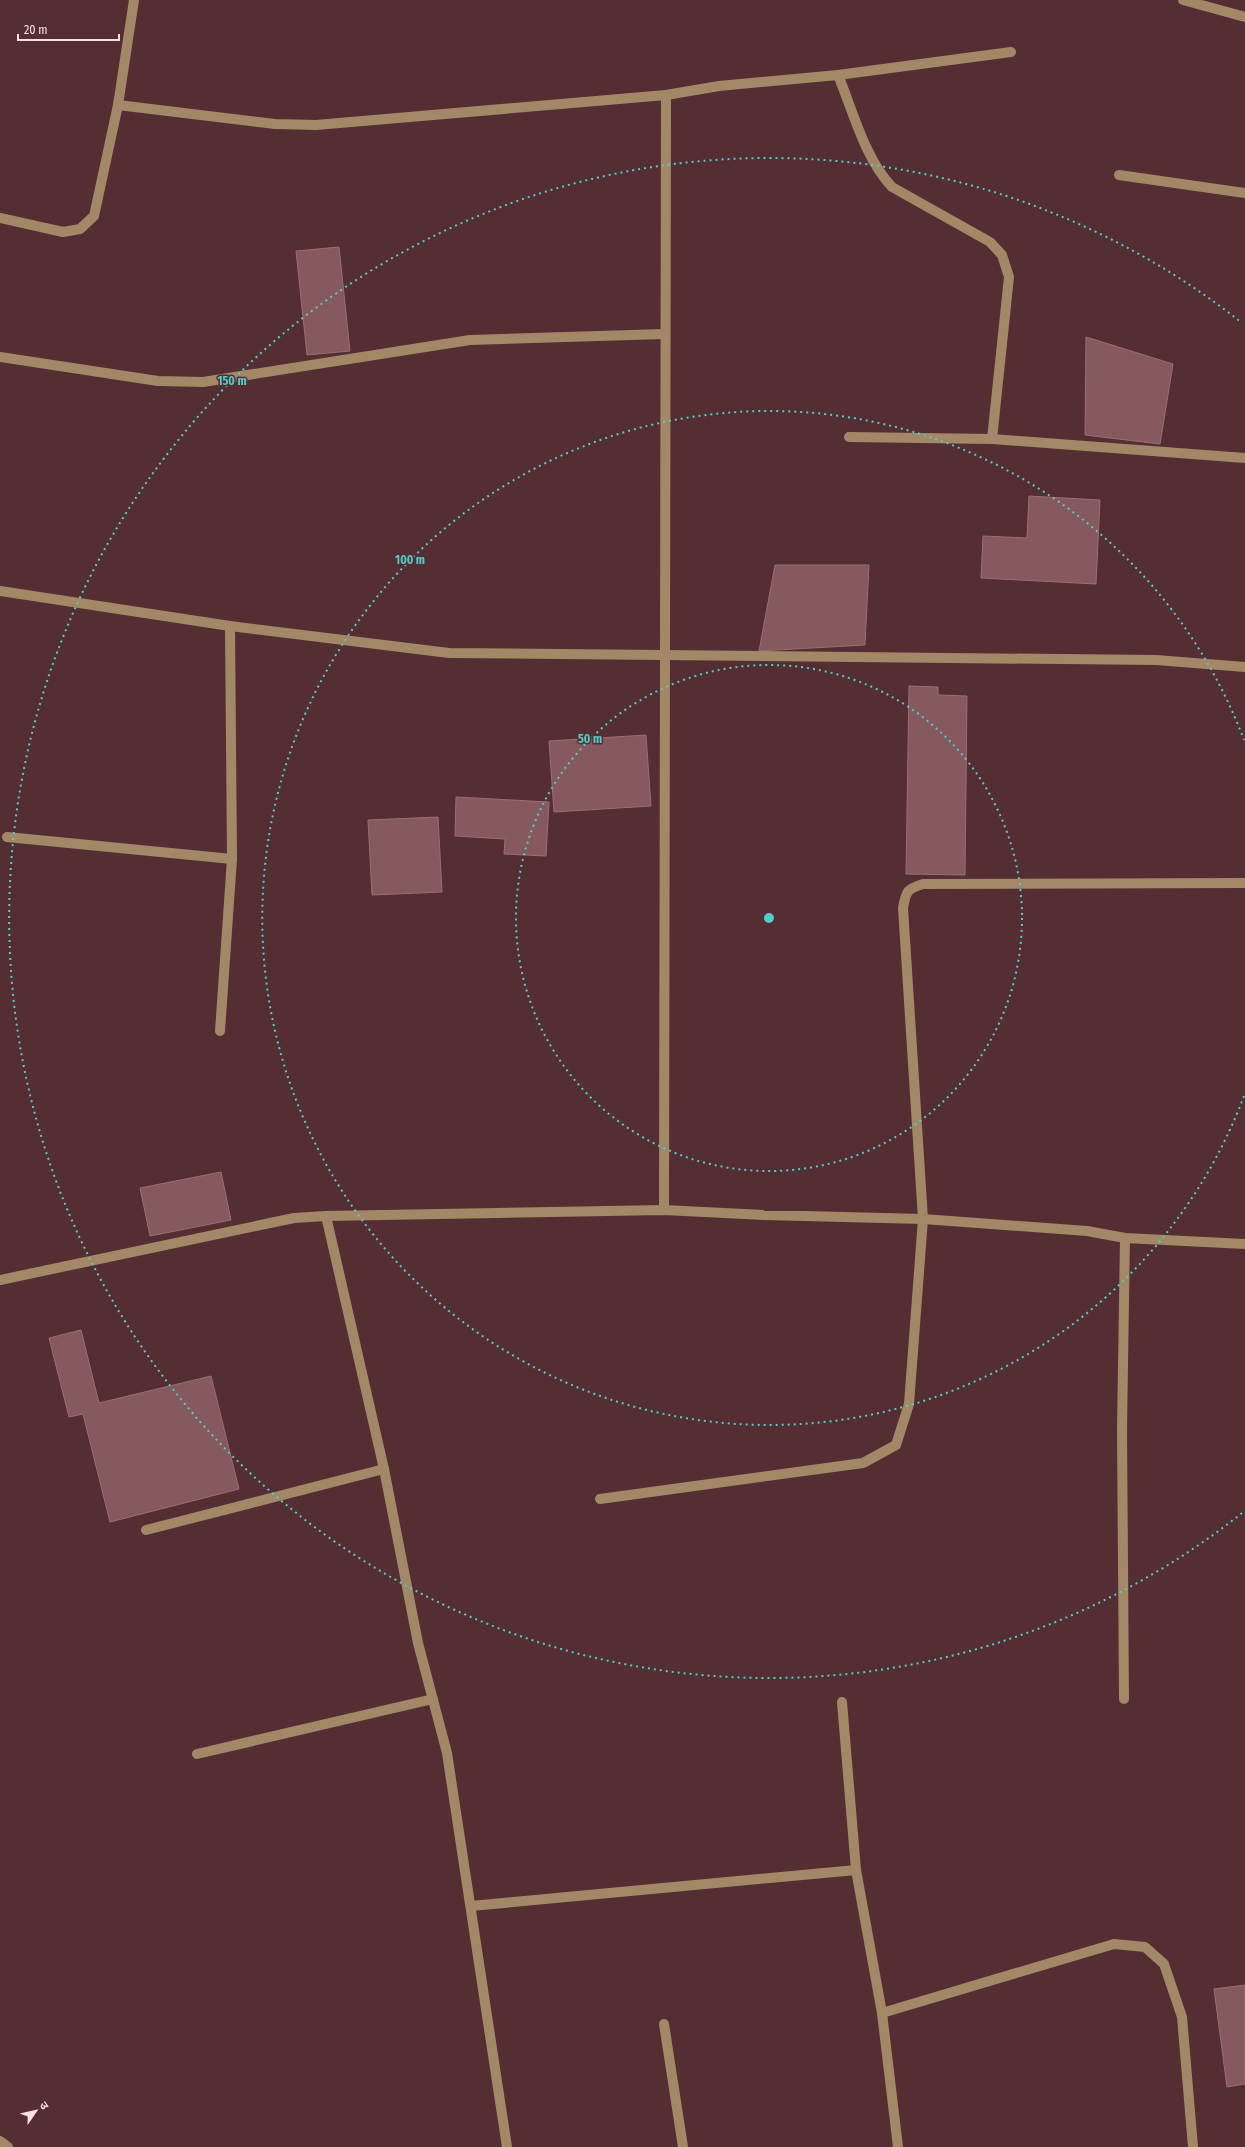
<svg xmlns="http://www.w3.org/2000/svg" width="1245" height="2147" font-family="'Fira Sans Condensed','Noto Sans Devanagari',sans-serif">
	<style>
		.building { fill: #85595e; stroke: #9b6e72 }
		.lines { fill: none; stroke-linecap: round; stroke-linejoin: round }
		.minor { stroke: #a28867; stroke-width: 10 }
		.ring { fill: none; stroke: #53cdca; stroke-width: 2; stroke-dasharray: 2 4 }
		.centre { fill: #53cdca; stroke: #552e33; stroke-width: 2 }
		.ring-label { font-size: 12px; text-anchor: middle; font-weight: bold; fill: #53cdca; stroke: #552e33; stroke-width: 3; stroke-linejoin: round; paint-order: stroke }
	</style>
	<rect width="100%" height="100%" fill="#552e33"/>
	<!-- building -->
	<g class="building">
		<polygon points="339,247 350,351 307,355 296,251"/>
		<polygon points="1086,337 1173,364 1160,444 1085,435"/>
		<polygon points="1029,496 1100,500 1096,584 981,578 983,536 1027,538"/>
		<polygon points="775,565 869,565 865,645 759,651"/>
		<polygon points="909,686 938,687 938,695 967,696 965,875 906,874"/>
		<polygon points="646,735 651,806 554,812 549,741"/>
		<polygon points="456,797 549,802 546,856 504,854 505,839 455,836"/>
		<polygon points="438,817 442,892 372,895 368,820"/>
		<polygon points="221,1172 231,1220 150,1236 140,1188"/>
		<polygon points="81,1330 99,1403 211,1376 239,1489 110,1522 83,1414 69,1417 49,1338"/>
		<polygon points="1245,1985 1245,2084 1227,2087 1214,1989"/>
	</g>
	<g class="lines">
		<!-- minor -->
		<g class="minor">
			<polyline points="1183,0 1245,17"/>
			<path d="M 838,75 C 853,111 865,159 892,187 L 990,242 L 1002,255 L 1009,277 L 992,439"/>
			<polyline points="118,105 275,124 316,125 666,95 719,86 838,75 1011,52"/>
			<polyline points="1119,175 1245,193"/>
			<polyline points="0,218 63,232 80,229 94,216 118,105 134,0"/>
			<polyline points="0,357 158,381 203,382 470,340 664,334"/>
			<polyline points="849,437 992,439 1245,458"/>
			<polyline points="0,591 230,626 449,653 1156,660 1245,667"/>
			<polyline points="7,837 232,859"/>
			<polyline points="220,1031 232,859 230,626"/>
			<polyline points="664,1210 666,95"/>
			<polyline points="326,1216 384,1469 418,1643 447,1753 507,2147"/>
			<polyline points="0,1280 294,1218 326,1216 664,1210 764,1215 923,1219 1087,1231 1125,1238 1245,1244"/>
			<path d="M 600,1499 L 863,1463 L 896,1445 L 909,1404 L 923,1219 L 903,908 C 906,891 907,889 923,884 L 1245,883"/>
			<polyline points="146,1530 384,1469"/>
			<polyline points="1124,1699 1122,1429 1125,1238"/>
			<polyline points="842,1702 856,1870 882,2013 898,2147"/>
			<polyline points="197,1754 433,1699"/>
			<polyline points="471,1906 856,1870"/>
			<polyline points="882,2013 1114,1944 1145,1947 1164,1964 1182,2017 1193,2147"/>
			<polyline points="664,2024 683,2147"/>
			<polyline points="0,2141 8,2147"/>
		</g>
	</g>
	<!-- distance rings -->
	<g class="ring">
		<circle cx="769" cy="918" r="253"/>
		<path d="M1244 1096A507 507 0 1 1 1244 740"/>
		<path d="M1242 1513A760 760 0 1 1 1242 323"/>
	</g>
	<circle cx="769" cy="918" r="6" class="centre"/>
	<g class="ring-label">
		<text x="232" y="385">150 m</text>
		<text x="410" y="564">100 m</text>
		<text x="590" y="743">50 m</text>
	</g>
	<!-- north arrow -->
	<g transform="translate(36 2111) rotate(56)" stroke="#552e33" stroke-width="3" paint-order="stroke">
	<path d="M0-3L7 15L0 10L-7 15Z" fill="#fbe1e3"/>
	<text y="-6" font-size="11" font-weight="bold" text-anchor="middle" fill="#fbe1e3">उ</text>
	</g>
	<!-- scale -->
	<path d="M18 34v6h101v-6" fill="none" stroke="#fbe1e3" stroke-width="2"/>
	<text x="24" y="34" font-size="12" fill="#fbe1e3" stroke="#552e33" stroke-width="3" paint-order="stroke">20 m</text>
</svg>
